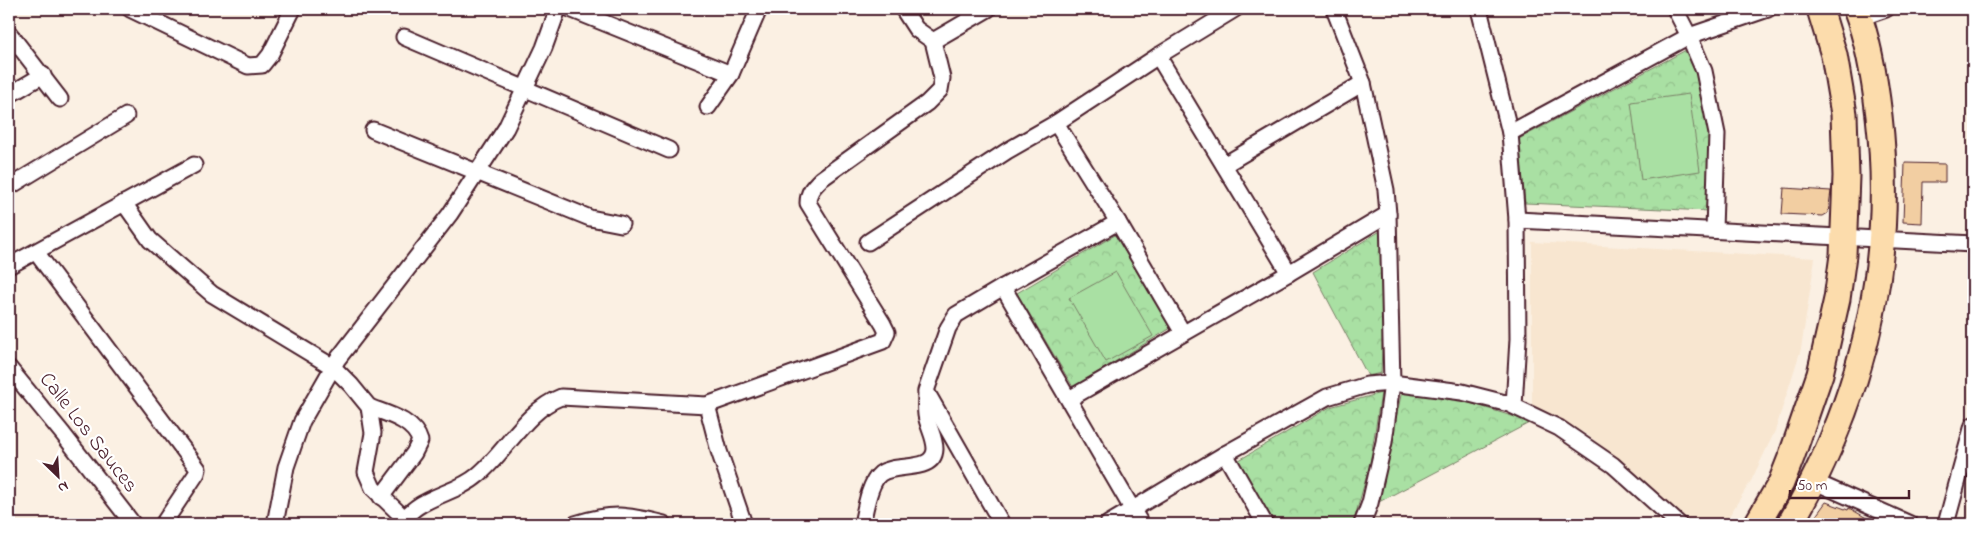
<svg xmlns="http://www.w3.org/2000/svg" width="1982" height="533" font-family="'Indie Flower',sans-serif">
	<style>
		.built { fill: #f8e6d0 }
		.forest { fill: url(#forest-crowns); stroke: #7a8067 }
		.pitch { fill: #a9e0a3; stroke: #7a8067 }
		.building { fill: #f2cea2; stroke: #4a1f2b }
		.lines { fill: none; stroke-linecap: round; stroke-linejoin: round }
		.minor-casing { stroke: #4a1f2b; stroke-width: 19 }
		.primary-casing { stroke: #4a1f2b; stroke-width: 29 }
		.minor { stroke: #fff; stroke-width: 15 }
		.primary { stroke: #fcdcac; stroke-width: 25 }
		.labels { text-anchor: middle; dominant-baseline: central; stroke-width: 4.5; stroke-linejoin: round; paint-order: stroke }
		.street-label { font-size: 21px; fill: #4a1f2b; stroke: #fff }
	</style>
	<defs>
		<pattern id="forest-crowns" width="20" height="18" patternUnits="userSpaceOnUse" patternTransform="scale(1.25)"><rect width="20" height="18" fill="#a9e0a3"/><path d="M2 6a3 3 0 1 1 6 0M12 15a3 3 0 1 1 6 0" fill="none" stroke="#93c08c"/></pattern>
	</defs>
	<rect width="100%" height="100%" fill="#fbf0e3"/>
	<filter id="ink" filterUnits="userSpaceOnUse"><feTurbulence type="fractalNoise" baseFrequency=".02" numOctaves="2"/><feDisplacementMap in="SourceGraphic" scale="10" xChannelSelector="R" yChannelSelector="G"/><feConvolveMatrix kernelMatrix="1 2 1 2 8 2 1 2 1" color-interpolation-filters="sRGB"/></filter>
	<g filter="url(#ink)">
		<!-- built -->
		<polygon class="built" points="1532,242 1815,258 1801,349 1775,431 1751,481 1724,524 1694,524 1588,435 1532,405"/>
		<!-- forest -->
		<g class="forest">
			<polygon points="1688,49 1703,92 1712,152 1709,211 1525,203 1519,139"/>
			<polygon points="1382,230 1384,295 1381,373 1368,376 1313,272"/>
			<polygon points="1115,235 1171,328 1073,387 1017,293"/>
			<polygon points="1402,391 1470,403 1531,422 1377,503"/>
			<polygon points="1381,393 1370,464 1353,524 1269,524 1234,463 1330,407"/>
		</g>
		<!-- pitch -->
		<g class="pitch">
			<polygon points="1689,94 1700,171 1641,180 1631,102"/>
			<polygon points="1116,272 1153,336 1106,362 1069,298"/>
		</g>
		<!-- building -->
		<g class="building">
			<polygon points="1905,163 1945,164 1945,182 1923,182 1922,223 1903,222"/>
			<polygon points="1784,188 1831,191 1828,213 1823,216 1782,214"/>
			<polygon points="1826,502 1848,510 1849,508 1877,524 1810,524"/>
		</g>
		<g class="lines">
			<defs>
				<g id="minor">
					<polyline points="130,9 248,66 262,65 270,55 293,9"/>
					<polyline points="570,9 731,74"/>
					<polyline points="1334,9 1363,83 1386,190 1388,214 1392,383 1384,442 1370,503 1362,524"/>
					<polyline points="1479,9 1510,133 1517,220 1518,339 1514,406"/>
					<polyline points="1675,9 1689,36 1704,71 1717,134 1714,230"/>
					<polyline points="1860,18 1886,9"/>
					<polyline points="9,33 60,99"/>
					<polyline points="404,37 669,150"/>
					<polyline points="933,41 988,9"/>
					<polyline points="1158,56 1289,273"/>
					<polyline points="9,95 43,75"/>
					<polyline points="708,107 731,74 759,9"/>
					<polyline points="1056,123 1118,222 1183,333"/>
					<polyline points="373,130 590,218 621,224"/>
					<polyline points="1510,133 1689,36 1768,9"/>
					<polyline points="1224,165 1363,83"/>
					<polyline points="9,187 126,116"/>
					<polyline points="124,203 150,240 212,294 333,367 351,385 369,407 373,433 366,472 373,488 404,518"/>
					<polyline points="1517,220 1973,244"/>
					<polyline points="868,242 1007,151 1056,123 1158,56 1235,9"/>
					<polyline points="36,252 198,469 197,473 163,524"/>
					<polyline points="9,266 194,165"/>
					<polyline points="1003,287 1141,524"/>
					<polyline points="9,368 63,434 133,524"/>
					<polyline points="1069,399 1289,273 1388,214"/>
					<polyline points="707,405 719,451 744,524"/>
					<path d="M 369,407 C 387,414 414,420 420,441 L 414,453 L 381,497"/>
					<polyline points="1225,454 1265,524"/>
					<polyline points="1815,482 1910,524"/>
					<polyline points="275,524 286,467 302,421 337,360 450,214 506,128 544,48 558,9"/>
					<path d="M 397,524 C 404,519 410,512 417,507 C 436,494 461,490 478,475 C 507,451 525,411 561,397 L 707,405 L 883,341 L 887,332 L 883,324 L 808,203 C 808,192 813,187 821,179 L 927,103 L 940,90 L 942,78 L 933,41 L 916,29 L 903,9"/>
					<path d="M 575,524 C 614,512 626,515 664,524"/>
					<path d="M 862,524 C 865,511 869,483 880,474 C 894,462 934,474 935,449 C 935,437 928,427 926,415 C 925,408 926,400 926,392"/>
					<polyline points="1002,524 926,391 948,328 956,315 1003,287 1118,222"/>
					<polyline points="1108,524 1225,454 1327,397 1367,385 1392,383 1462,392 1509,404 1559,428 1613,465 1679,524"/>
					<polyline points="1946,524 1973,425"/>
				</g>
				<g id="primary">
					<polyline points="1757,524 1781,483 1792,455 1820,374 1837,299 1843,255 1846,176 1844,114 1834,55 1820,9"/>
					<path d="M 1790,524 C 1864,397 1896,263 1879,116 C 1875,81 1869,42 1856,9"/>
				</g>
			</defs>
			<!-- minor casing -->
			<use href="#minor" class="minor-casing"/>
			<!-- primary casing -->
			<use href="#primary" class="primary-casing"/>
			<!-- minor -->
			<use href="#minor" class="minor"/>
			<!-- primary -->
			<use href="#primary" class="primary"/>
		</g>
	</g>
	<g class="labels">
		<!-- street labels -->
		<g class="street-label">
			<text transform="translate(88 433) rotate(52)">Calle Los Sauces</text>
		</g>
	</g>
	<!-- margin -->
	<rect width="1982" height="533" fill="none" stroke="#fff" stroke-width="30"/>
	<rect x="15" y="15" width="1952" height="503" fill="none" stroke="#4a1f2b" stroke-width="2" filter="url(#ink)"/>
	<!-- north arrow -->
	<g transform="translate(58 476) rotate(155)" stroke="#ffffff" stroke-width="4" paint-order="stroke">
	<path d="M0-4L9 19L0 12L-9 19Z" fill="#4a1f2b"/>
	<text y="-8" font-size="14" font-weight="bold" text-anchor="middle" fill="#4a1f2b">N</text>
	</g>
	<!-- scale -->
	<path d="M1790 490v8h119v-8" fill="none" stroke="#4a1f2b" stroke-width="2.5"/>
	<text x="1797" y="490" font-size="15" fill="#4a1f2b" stroke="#ffffff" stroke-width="4" paint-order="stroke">50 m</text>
</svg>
